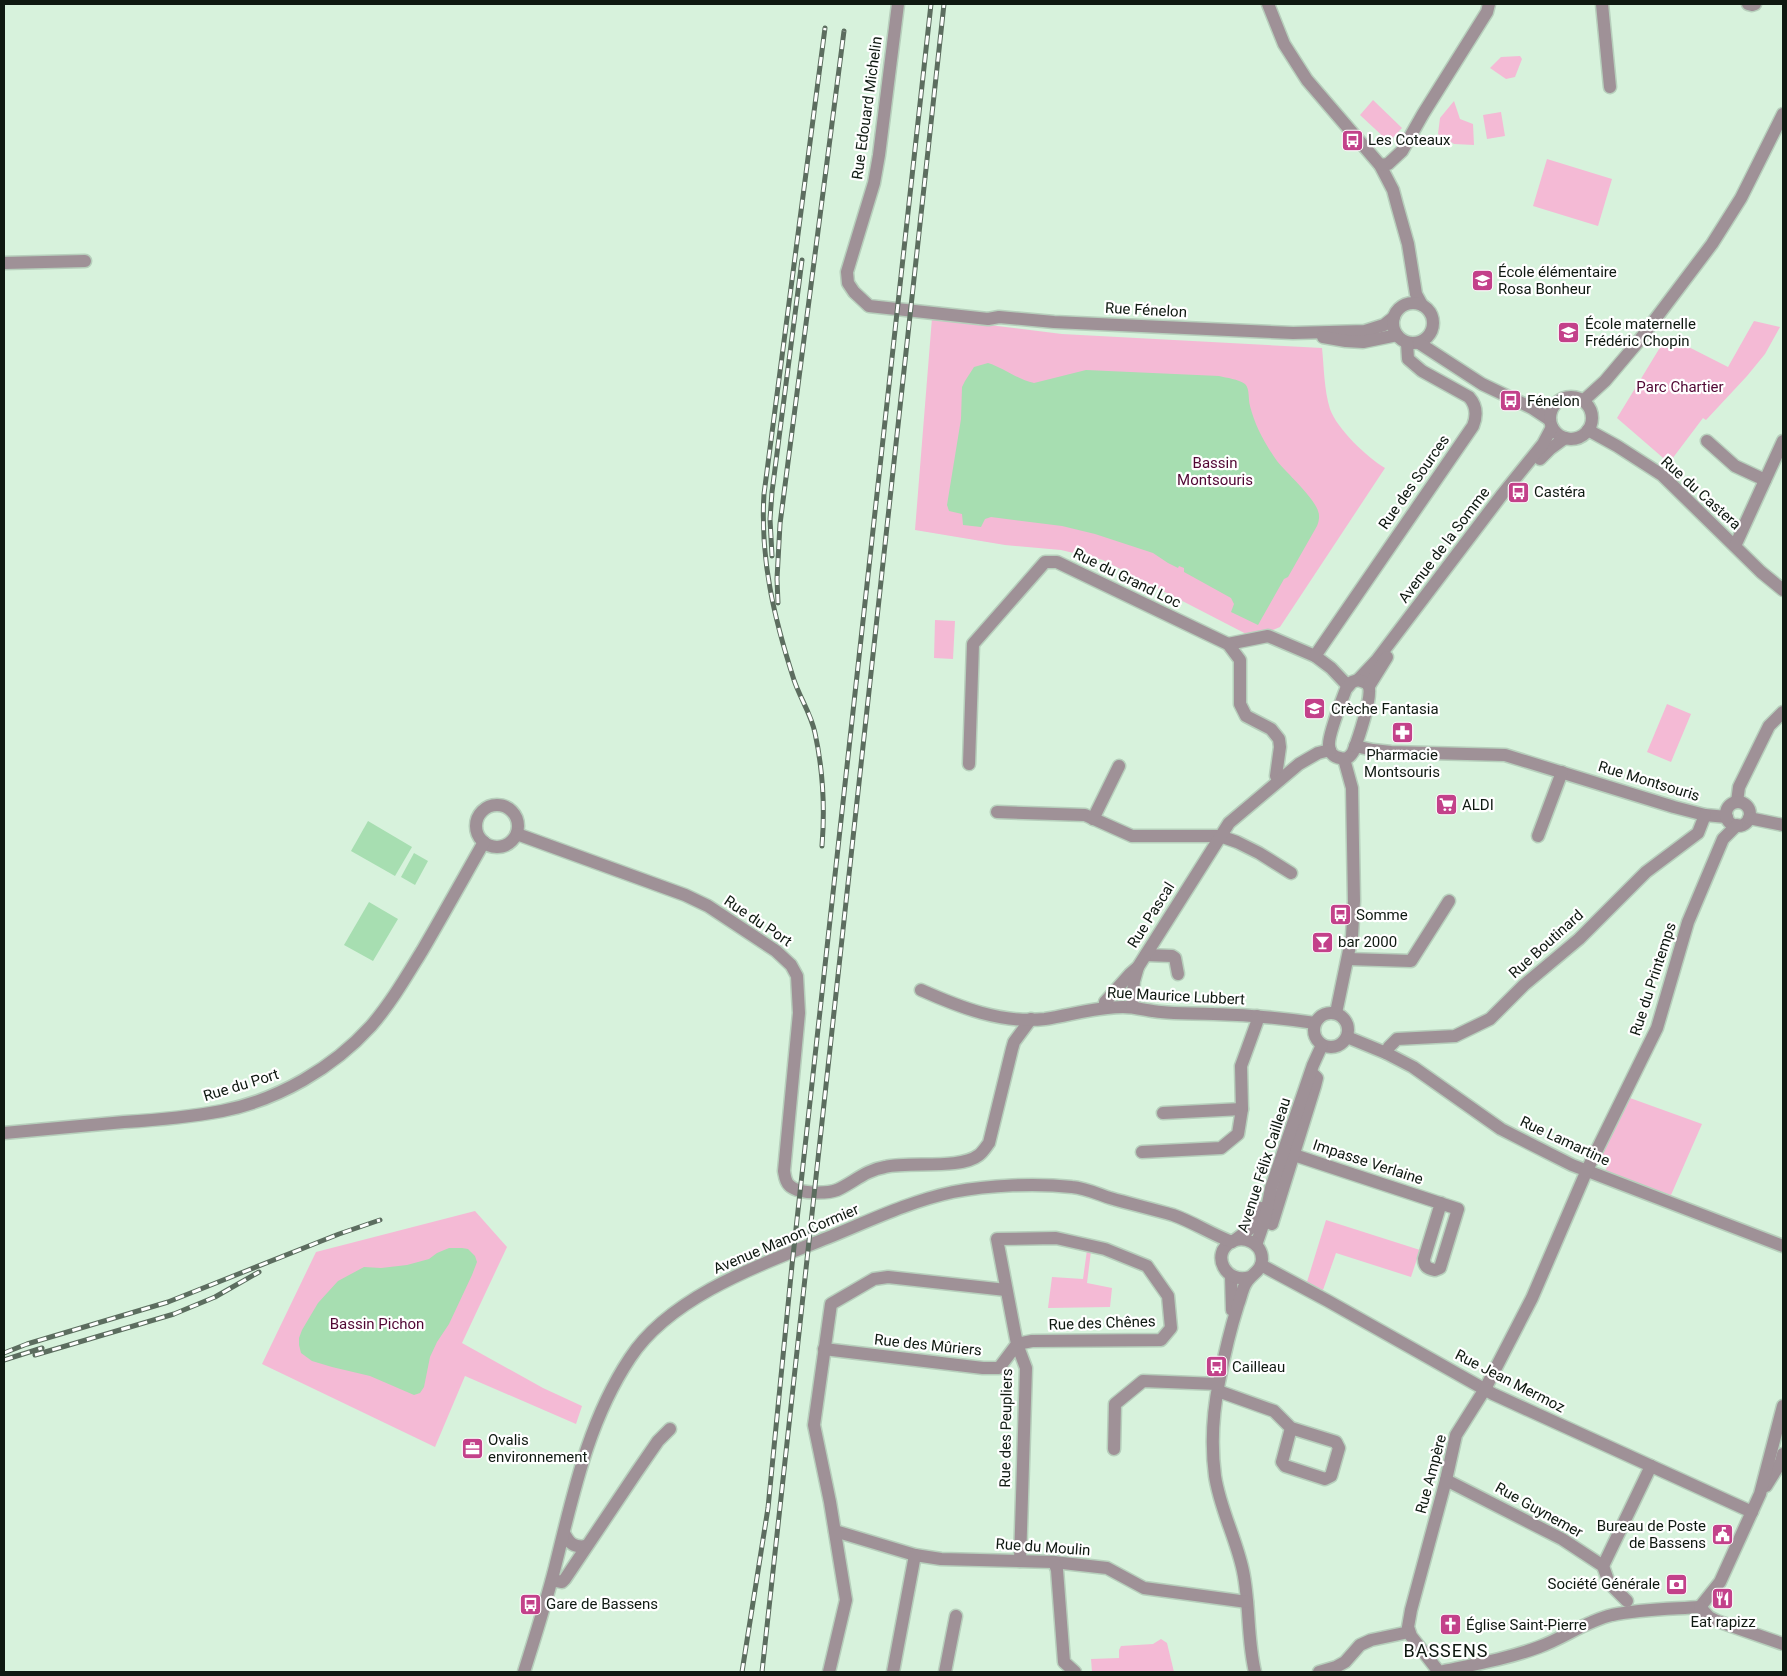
<svg xmlns="http://www.w3.org/2000/svg" width="1787" height="1676" font-family="Roboto,sans-serif">
	<style>
		.green { fill: #f4bad5 }
		.water { fill: #a7deb1 }
		.lines { fill: none; stroke-linecap: round; stroke-linejoin: round }
		.minor-casing { stroke: #b7cfbc; stroke-width: 15 }
		.minor { stroke: #9f9197; stroke-width: 12 }
		.rail-casing { stroke: #5c6d5f; stroke-width: 5 }
		.rail { stroke: #fff; stroke-width: 3; stroke-dasharray: 9; stroke-linecap: butt }
		.labels { text-anchor: middle; dominant-baseline: central; stroke-width: 4.5; stroke-linejoin: round; paint-order: stroke }
		.street-label { font-size: 15px; fill: #0f1911; stroke: #fff }
		.poi-label { font-size: 15px; fill: #0f1911; stroke: #fff; text-anchor: start }
		.park-label { font-size: 15px; fill: #510734; stroke: #fff }
		.quarter-label { font-size: 18px; letter-spacing: 1px; fill: #0f1911; stroke: #fff }
	</style>
	<rect width="100%" height="100%" fill="#d7f2dc"/>
	<!-- green -->
	<g class="green">
		<polygon points="1520,56 1522,59 1515,77 1506,79 1490,68 1501,57"/>
		<polygon points="1373,100 1402,128 1389,142 1360,115"/>
		<polygon points="1454,101 1460,119 1473,124 1474,145 1454,144 1438,134 1440,118"/>
		<polygon points="1501,112 1505,136 1487,139 1483,115"/>
		<polygon points="1547,159 1612,179 1598,226 1533,206"/>
		<path d="M 932,318 L 1062,334 L 1322,348 C 1324,367 1324,390 1330,409 C 1337,429 1367,457 1385,468 L 1280,627 L 1254,638 L 1103,560 L 1061,550 L 1005,545 L 915,530 Z"/>
		<polygon points="1754,321 1780,327 1765,354 1747,376 1706,420 1703,418 1669,463 1617,418 1667,336 1728,367"/>
		<polygon points="935,620 955,621 953,659 934,658"/>
		<polygon points="1667,704 1691,714 1671,762 1647,752"/>
		<polygon points="1630,1098 1702,1124 1671,1195 1604,1173 1609,1163 1597,1157 1611,1135"/>
		<polygon points="475,1211 507,1247 462,1343 543,1388 582,1406 576,1424 465,1376 435,1447 262,1364 316,1252"/>
		<polygon points="1326,1220 1420,1250 1411,1277 1336,1253 1323,1290 1307,1282"/>
		<polygon points="1087,1250 1091,1251 1087,1283 1112,1288 1110,1307 1048,1308 1052,1277 1083,1279"/>
		<polygon points="1161,1639 1167,1643 1174,1672 1092,1672 1091,1659 1119,1658 1119,1650 1121,1646 1153,1644"/>
	</g>
	<!-- water -->
	<g class="water">
		<path d="M 988,363 C 1004,368 1018,380 1034,383 L 1086,370 L 1219,376 C 1227,378 1238,379 1245,384 C 1250,389 1248,399 1250,406 C 1255,426 1265,444 1277,461 C 1286,472 1315,499 1318,511 C 1320,516 1319,521 1317,526 L 1288,577 L 1284,579 L 1258,625 L 1231,612 L 1234,604 L 1231,598 L 1184,572 L 1184,568 L 1179,566 L 1178,568 L 1168,563 L 1153,553 L 1095,534 L 1062,526 L 991,517 L 985,519 L 981,527 L 963,525 L 962,514 L 949,511 L 947,505 L 961,419 L 962,387 L 965,381 L 974,367 Z"/>
		<polygon points="368,821 412,847 395,876 351,851"/>
		<polygon points="414,853 428,861 415,885 401,877"/>
		<polygon points="369,902 398,919 373,961 344,945"/>
		<polygon points="449,1248 462,1248 468,1249 475,1256 477,1262 472,1275 449,1324 437,1342 430,1357 424,1387 420,1393 414,1395 370,1376 332,1367 312,1361 301,1353 299,1345 299,1338 302,1330 318,1303 338,1281 364,1267 381,1268 407,1265 429,1259 437,1253"/>
	</g>
	<g class="lines">
		<defs>
			<g id="minor">
				<polyline points="898,4 879,155 874,183 847,272 848,283 854,292 869,306 988,319 999,317 1054,322 1293,333 1365,331 1384,325 1394,317"/>
				<polyline points="1268,4 1284,44 1307,80 1380,165 1393,190 1397,205 1408,244 1416,294 1422,305"/>
				<polyline points="1602,4 1610,87"/>
				<polyline points="1748,4 1752,5 1755,4"/>
				<polyline points="1380,165 1388,164 1402,151 1423,114 1487,12 1489,4"/>
				<polyline points="4,263 85,261"/>
				<circle cx="1413" cy="323" r="20"/>
				<polyline points="1323,337 1346,341 1363,342 1397,335"/>
				<polyline points="1419,343 1482,384 1532,408 1550,420"/>
				<circle cx="1571" cy="418" r="21"/>
				<polyline points="1583,401 1605,381 1638,342 1712,244 1741,198 1783,114"/>
				<polyline points="1588,430 1617,446 1662,475 1761,572 1783,590"/>
				<polyline points="1707,441 1735,466 1765,480"/>
				<polyline points="1540,459 1550,449 1565,438"/>
				<polyline points="1735,546 1783,441"/>
				<polyline points="1228,644 1268,636 1315,656 1331,668 1348,686"/>
				<path d="M 1315,656 L 1473,426 C 1477,416 1477,406 1469,397 L 1422,371 L 1408,359 L 1407,343"/>
				<polyline points="1358,680 1376,661 1501,496 1543,444 1552,427"/>
				<path d="M 1358,680 C 1361,681 1366,682 1368,685 C 1374,694 1357,742 1353,752 C 1350,757 1346,760 1340,758 C 1333,757 1329,752 1329,745 C 1328,735 1342,700 1346,689 L 1352,682 Z"/>
				<polyline points="1369,686 1387,657"/>
				<polyline points="1355,746 1373,750 1391,752 1505,755 1674,807 1705,815 1727,817"/>
				<polyline points="969,764 973,644 1045,562 1057,562 1228,644 1240,660 1240,704 1246,716 1271,729 1279,739 1280,747 1276,776 1279,780"/>
				<polyline points="1737,802 1739,787 1769,726 1783,712"/>
				<circle cx="1738" cy="814" r="12"/>
				<circle cx="497" cy="826" r="21"/>
				<polyline points="997,812 1085,815 1132,836 1220,836 1237,842 1259,853 1291,873"/>
				<polyline points="1749,818 1783,825"/>
				<polyline points="1093,819 1119,766"/>
				<path d="M 517,834 L 685,895 L 708,906 L 776,951 L 791,965 L 797,976 L 799,1013 L 784,1171 C 785,1176 785,1181 789,1185 C 797,1194 826,1194 837,1190 C 854,1182 866,1170 885,1167 C 910,1161 960,1170 979,1155 C 983,1152 986,1147 989,1143 L 1012,1049 L 1014,1042 L 1031,1019"/>
				<polyline points="1538,836 1562,772"/>
				<polyline points="1146,955 1172,956 1175,958 1178,974"/>
				<polyline points="1348,959 1411,961 1449,901"/>
				<path d="M 921,990 C 959,1007 1002,1024 1045,1019 C 1071,1015 1096,1007 1123,1007 C 1136,1007 1148,1011 1161,1012 C 1178,1014 1196,1013 1214,1014 C 1248,1015 1282,1018 1315,1023"/>
				<polyline points="1105,1007 1105,1002 1130,974 1138,967 1229,823 1299,764 1318,753 1330,750"/>
				<polyline points="1132,1007 1134,981 1138,967"/>
				<circle cx="1331" cy="1030" r="17"/>
				<polyline points="1336,1013 1352,936 1354,901 1352,788 1344,759"/>
				<polyline points="1347,1037 1386,1053 1413,1067 1501,1129 1572,1165 1783,1246"/>
				<polyline points="1386,1053 1389,1047 1397,1039 1455,1036 1490,1019 1524,985 1579,939 1646,872 1698,833 1705,815"/>
				<polyline points="1163,1113 1242,1109"/>
				<path d="M 4,1133 C 44,1129 84,1126 124,1122 C 157,1120 190,1117 222,1111 C 278,1100 333,1068 371,1026 C 391,1003 406,977 422,951 C 443,915 463,879 484,842"/>
				<polyline points="1142,1152 1221,1148 1238,1134 1242,1109 1241,1066 1257,1022 1257,1016"/>
				<path d="M 1285,1152 L 1458,1209 L 1440,1268 L 1435,1270 C 1428,1269 1424,1267 1424,1259 L 1441,1203"/>
				<polyline points="1265,1219 1272,1224 1315,1086 1317,1078 1314,1075"/>
				<polyline points="1235,1240 1251,1228 1261,1208"/>
				<polyline points="1256,1245 1265,1219 1271,1188 1313,1065 1322,1045"/>
				<polyline points="1261,1265 1328,1301 1493,1394 1752,1512"/>
				<polyline points="1231,1276 1232,1310"/>
				<path d="M 1250,1277 C 1226,1285 1210,1254 1231,1242 C 1244,1235 1262,1243 1262,1259 C 1262,1271 1251,1274 1246,1283 C 1242,1289 1241,1298 1238,1305 C 1230,1330 1224,1356 1219,1382 C 1213,1412 1211,1446 1215,1476 C 1220,1509 1236,1538 1243,1571 C 1250,1604 1247,1639 1255,1672"/>
				<polyline points="824,1349 983,1368 999,1368 1017,1344 1032,1341 1161,1340 1171,1328 1168,1296 1147,1266 1105,1249 1056,1238 997,1239 1017,1344 1026,1368 1020,1561"/>
				<polyline points="1218,1391 1274,1411 1291,1428 1282,1462 1285,1466 1325,1479 1331,1476 1339,1448 1336,1442 1291,1428"/>
				<polyline points="1114,1449 1115,1404 1143,1381 1218,1384"/>
				<polyline points="1446,1480 1562,1539 1603,1566 1609,1583 1627,1601"/>
				<polyline points="1766,1486 1781,1462 1783,1454"/>
				<polyline points="835,1531 915,1555 941,1559 1054,1562 1107,1568 1144,1588 1247,1602"/>
				<path d="M 564,1533 C 569,1543 574,1548 586,1546"/>
				<polyline points="1054,1562 1057,1570 1064,1662 1075,1672"/>
				<polyline points="1603,1566 1651,1466"/>
				<polyline points="552,1580 562,1582 565,1579 636,1473 658,1441 670,1429"/>
				<path d="M 1700,1607 C 1671,1609 1641,1609 1612,1615 C 1586,1621 1564,1638 1539,1647 C 1507,1659 1472,1665 1439,1672 L 1411,1636 L 1408,1627 L 1411,1610 L 1446,1480 L 1456,1435 L 1485,1389 L 1532,1298 L 1587,1170 L 1657,1028 L 1688,922 L 1723,839 L 1737,825"/>
				<polyline points="1700,1607 1720,1582 1760,1494 1783,1406"/>
				<polyline points="1700,1607 1709,1617 1717,1621 1783,1644"/>
				<path d="M 524,1672 C 535,1637 546,1603 555,1567 C 573,1495 588,1421 630,1358 C 671,1295 765,1263 832,1236 C 871,1220 911,1201 953,1192 C 989,1185 1036,1183 1072,1187 C 1085,1188 1098,1194 1110,1198 C 1131,1204 1152,1209 1173,1215 C 1193,1222 1211,1234 1232,1242"/>
				<polyline points="829,1672 846,1600 830,1502 814,1425 831,1304 874,1279 888,1277 1006,1290"/>
				<polyline points="893,1672 915,1555"/>
				<polyline points="945,1672 956,1616"/>
				<polyline points="1319,1672 1336,1667 1345,1662 1360,1645 1371,1640 1409,1632"/>
			</g>
		</defs>
		<!-- minor casing -->
		<use href="#minor" class="minor-casing"/>
		<!-- minor -->
		<use href="#minor" class="minor"/>
		<defs>
			<g id="rail">
				<polyline points="772,556 770,519 772,492 802,260"/>
				<polyline points="778,603 777,579 780,524 844,31"/>
				<path d="M 822,846 C 825,808 823,770 815,733 C 811,714 800,698 794,680 C 774,618 760,559 764,494 L 825,28"/>
				<polyline points="4,1353 27,1344 168,1302 339,1234 380,1220"/>
				<polyline points="35,1355 174,1314 215,1297 259,1272"/>
				<polyline points="4,1360 42,1348"/>
				<polyline points="742,1672 768,1508 792,1265 931,4"/>
				<polyline points="762,1672 944,4"/>
			</g>
		</defs>
		<!-- rail casing -->
		<use href="#rail" class="rail-casing"/>
		<!-- rail -->
		<use href="#rail" class="rail"/>
	</g>
	<!-- icons -->
	<defs>
		<symbol id="bus-square" viewBox="-11 -11 22 22"><rect x="-9" y="-9" width="18" height="18" rx="4" fill="#c3418a" stroke="#fff"/><path d="M-5-6H5V4H4V6H2V4H-2V6H-4V4H-5ZM-3.5-4V0h7V-4ZM-3.5 1.2v1.5H-2V1.2ZM2 1.2v1.5H3.5V1.2Z" fill="#fff"/></symbol>
		<symbol id="school-square" viewBox="-11 -11 22 22"><rect x="-9" y="-9" width="18" height="18" rx="4" fill="#c3418a" stroke="#fff"/><path d="M0-5L7-2L0 1L-7-2ZM-4 1L0 2.5L4 1V4Q0 6-4 4Z" fill="#fff"/></symbol>
		<symbol id="pharmacy-square" viewBox="-11 -11 22 22"><rect x="-9" y="-9" width="18" height="18" rx="4" fill="#c3418a" stroke="#fff"/><path d="M-2-6h4v4h4v4h-4v4h-4v-4h-4v-4h4Z" fill="#fff"/></symbol>
		<symbol id="supermarket-square" viewBox="-11 -11 22 22"><rect x="-9" y="-9" width="18" height="18" rx="4" fill="#c3418a" stroke="#fff"/><path d="M-6-5.5h2.5l.6 2H6L4.5 2H-2.5L-4.4-4H-6ZM-1.5 3.2a1.3 1.3 0 1 0 .1 0ZM3 3.2a1.3 1.3 0 1 0 .1 0Z" fill="#fff"/></symbol>
		<symbol id="bar-square" viewBox="-11 -11 22 22"><rect x="-9" y="-9" width="18" height="18" rx="4" fill="#c3418a" stroke="#fff"/><path d="M-6-5H6L.8 .8V4.5H3.5V6h-7V4.5H-.8V.8Z" fill="#fff"/></symbol>
		<symbol id="office-square" viewBox="-11 -11 22 22"><rect x="-9" y="-9" width="18" height="18" rx="4" fill="#c3418a" stroke="#fff"/><path d="M-6-3h4V-5.5h4V-3h4V5H-6ZM-1-4.5V-3h2v-1.5ZM-6 0V1H6V0Z" fill="#fff"/></symbol>
		<symbol id="civic-square" viewBox="-11 -11 22 22"><rect x="-9" y="-9" width="18" height="18" rx="4" fill="#c3418a" stroke="#fff"/><path d="M-.6-6.5H3V-4.5H.6V-3L4-1V1h2V6H-6V1h2V-1L-.6-3ZM-1.2 2.5V6h2.4V2.5Z" fill="#fff"/></symbol>
		<symbol id="bank-square" viewBox="-11 -11 22 22"><rect x="-9" y="-9" width="18" height="18" rx="4" fill="#c3418a" stroke="#fff"/><path d="M-6-4H6V4H-6ZM0-2.3a2.3 2.3 0 1 0 0 4.6a2.3 2.3 0 1 0 0-4.6Z" fill="#fff"/></symbol>
		<symbol id="restaurant-square" viewBox="-11 -11 22 22"><rect x="-9" y="-9" width="18" height="18" rx="4" fill="#c3418a" stroke="#fff"/><path d="M-5-6h1v4h1v-4h1v4h1v-4h1v5L-1.5 .5V6h-2V.5L-5-1ZM5-6V6H3V1.5H1.5Q1.5-4 5-6Z" fill="#fff"/></symbol>
		<symbol id="church-square" viewBox="-11 -11 22 22"><rect x="-9" y="-9" width="18" height="18" rx="4" fill="#c3418a" stroke="#fff"/><path d="M-1.2-6h2.4v3.5h3.3v2.4h-3.3V6h-2.4V-.1h-3.3v-2.4h3.3Z" fill="#fff"/></symbol>
	</defs>
	<g fill-rule="evenodd">
		<use href="#bus-square" x="1340" y="128" width="25" height="25"/>
		<use href="#school-square" x="1470" y="268" width="25" height="25"/>
		<use href="#school-square" x="1556" y="320" width="25" height="25"/>
		<use href="#bus-square" x="1498" y="388" width="25" height="25"/>
		<use href="#bus-square" x="1506" y="480" width="25" height="25"/>
		<use href="#school-square" x="1302" y="696" width="25" height="25"/>
		<use href="#pharmacy-square" x="1390" y="720" width="25" height="25"/>
		<use href="#supermarket-square" x="1434" y="792" width="25" height="25"/>
		<use href="#bus-square" x="1328" y="902" width="25" height="25"/>
		<use href="#bar-square" x="1310" y="930" width="25" height="25"/>
		<use href="#bus-square" x="1204" y="1354" width="25" height="25"/>
		<use href="#office-square" x="460" y="1436" width="25" height="25"/>
		<use href="#civic-square" x="1710" y="1522" width="25" height="25"/>
		<use href="#bank-square" x="1664" y="1572" width="25" height="25"/>
		<use href="#restaurant-square" x="1710" y="1586" width="25" height="25"/>
		<use href="#bus-square" x="518" y="1592" width="25" height="25"/>
		<use href="#church-square" x="1438" y="1612" width="25" height="25"/>
	</g>
	<g class="labels">
		<!-- street labels -->
		<g class="street-label">
			<text transform="translate(867 108) rotate(-82)">Rue Edouard Michelin</text>
			<text transform="translate(1146 310) rotate(3)">Rue Fénelon</text>
			<text transform="translate(1414 482) rotate(-55)">Rue des Sources</text>
			<text transform="translate(1701 493) rotate(42)">Rue du Castera</text>
			<text transform="translate(1444 545) rotate(-53)">Avenue de la Somme</text>
			<text transform="translate(1127 578) rotate(26)">Rue du Grand Loc</text>
			<text transform="translate(1649 781) rotate(17)">Rue Montsouris</text>
			<text transform="translate(1151 915) rotate(-58)">Rue Pascal</text>
			<text transform="translate(758 921) rotate(34)">Rue du Port</text>
			<text transform="translate(1546 944) rotate(-42)">Rue Boutinard</text>
			<text transform="translate(1653 979) rotate(-72)">Rue du Printemps</text>
			<text transform="translate(1176 996) rotate(3)">Rue Maurice Lubbert</text>
			<text transform="translate(241 1085) rotate(-17)">Rue du Port</text>
			<text transform="translate(1565 1141) rotate(25)">Rue Lamartine</text>
			<text transform="translate(1368 1162) rotate(18)">Impasse Verlaine</text>
			<text transform="translate(1264 1165) rotate(-72)">Avenue Félix Cailleau</text>
			<text transform="translate(786 1239) rotate(-23)">Avenue Manon Cormier</text>
			<text transform="translate(1102 1323) rotate(-2)">Rue des Chênes</text>
			<text transform="translate(928 1345) rotate(6)">Rue des Mûriers</text>
			<text transform="translate(1510 1381) rotate(27)">Rue Jean Mermoz</text>
			<text transform="translate(1006 1428) rotate(-89)">Rue des Peupliers</text>
			<text transform="translate(1431 1474) rotate(-75)">Rue Ampère</text>
			<text transform="translate(1539 1510) rotate(29)">Rue Guynemer</text>
			<text transform="translate(1043 1547) rotate(4)">Rue du Moulin</text>
		</g>
		<!-- poi labels -->
		<g class="poi-label">
			<text x="1368" y="140">Les Coteaux</text>
			<text x="1498" y="272">École élémentaire<tspan x="1498" dy="17">Rosa Bonheur</tspan></text>
			<text x="1585" y="324">École maternelle<tspan x="1585" dy="17">Frédéric Chopin</tspan></text>
			<text x="1527" y="401">Fénelon</text>
			<text x="1534" y="492">Castéra</text>
			<text x="1331" y="709">Crèche Fantasia</text>
			<text x="1402" y="755" text-anchor="middle">Pharmacie<tspan x="1402" dy="17">Montsouris</tspan></text>
			<text x="1462" y="805">ALDI</text>
			<text x="1356" y="915">Somme</text>
			<text x="1338" y="942">bar 2000</text>
			<text x="1232" y="1367">Cailleau</text>
			<text x="488" y="1440">Ovalis<tspan x="488" dy="17">environnement</tspan></text>
			<text x="1706" y="1526" text-anchor="end">Bureau de Poste<tspan x="1706" dy="17">de Bassens</tspan></text>
			<text x="1660" y="1584" text-anchor="end">Société Générale</text>
			<text x="546" y="1604">Gare de Bassens</text>
			<text x="1723" y="1622" text-anchor="middle">Eat rapizz</text>
			<text x="1466" y="1625">Église Saint-Pierre</text>
		</g>
		<!-- park labels -->
		<g class="park-label">
			<text x="1680" y="387">Parc Chartier</text>
			<text x="1215" y="463">Bassin<tspan x="1215" dy="17">Montsouris</tspan></text>
			<text x="377" y="1324">Bassin Pichon</text>
		</g>
		<!-- quarter labels -->
		<g class="quarter-label">
			<text x="1446" y="1650">BASSENS</text>
		</g>
	</g>
	<!-- border -->
	<rect width="1787" height="1676" fill="none" stroke="#0f1911" stroke-width="10"/>
</svg>
